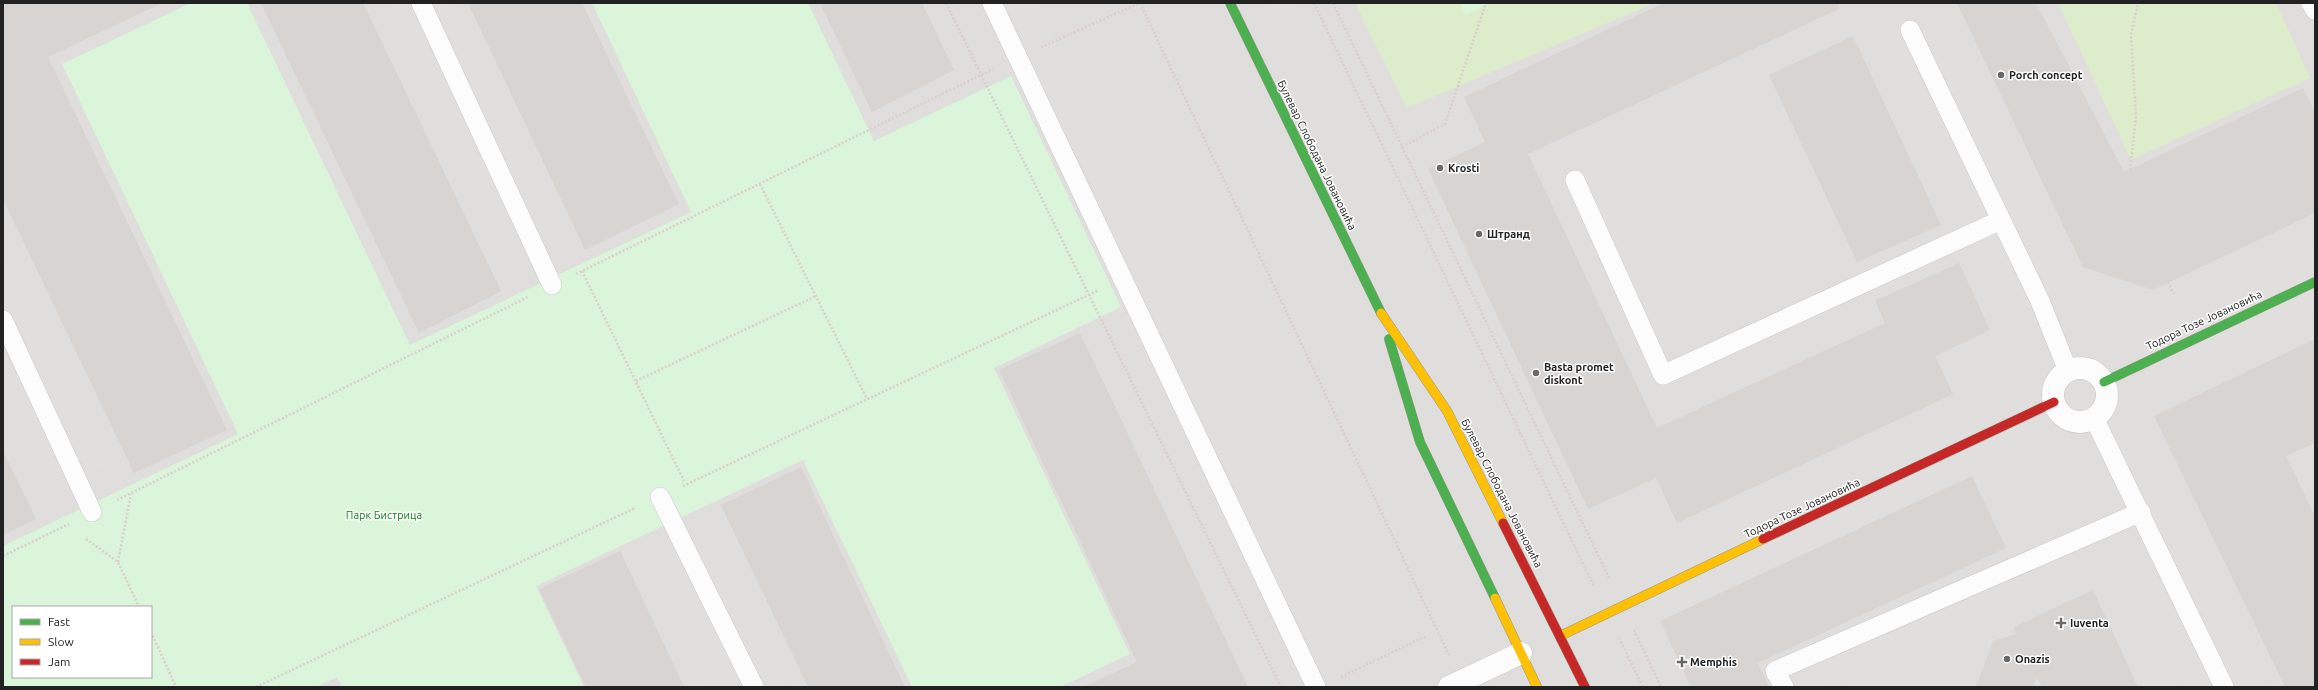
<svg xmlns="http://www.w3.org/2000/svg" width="2318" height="690" font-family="Ubuntu,sans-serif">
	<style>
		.residential { fill: #dfdedc; fill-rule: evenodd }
		.grass { fill: #ddeccb }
		.park { fill: #daf5da; fill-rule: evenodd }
		.parking { fill: #e0dfde }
		.building { fill: #d7d4d2 }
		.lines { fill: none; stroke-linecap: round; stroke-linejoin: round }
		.lane-casing { stroke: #c9c8c7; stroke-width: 20 }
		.street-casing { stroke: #c9c8c7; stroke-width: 23 }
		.fast-casing { stroke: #999a82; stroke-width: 10 }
		.slow-casing { stroke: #999a82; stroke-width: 10 }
		.jam-casing { stroke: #999a82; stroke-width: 10 }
		.path { stroke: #dccecd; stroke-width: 2.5; stroke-dasharray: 2 2; stroke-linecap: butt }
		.lane { stroke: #fdfcfc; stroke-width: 19 }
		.street { stroke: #fdfcfc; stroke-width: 22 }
		.fast { stroke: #4caf50; stroke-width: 9 }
		.slow { stroke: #ffc107; stroke-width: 9 }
		.jam { stroke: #c62828; stroke-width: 9 }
		.poi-dot { fill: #6a6968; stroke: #fff; stroke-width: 1.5 }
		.labels { text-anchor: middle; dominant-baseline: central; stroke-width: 3; stroke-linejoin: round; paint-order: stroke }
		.poi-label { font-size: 11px; font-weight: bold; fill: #222; stroke: #fff; text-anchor: start }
		.street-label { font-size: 11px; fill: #222; stroke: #fff }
		.park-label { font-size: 11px; fill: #0c8416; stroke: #fff }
	</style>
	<rect width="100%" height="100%" fill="#f0eeeb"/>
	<!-- residential -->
	<path class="residential" d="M 3,3 L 2315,3 L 2315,687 L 3,687 ZM 13,607 L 151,607 L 151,677 L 13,677 Z"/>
	<!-- grass -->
	<g class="grass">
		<polygon points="1355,3 1655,3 1407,108"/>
		<polygon points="2058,3 2276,3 2310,78 2131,160"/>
	</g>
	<!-- park -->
	<g class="park">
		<path d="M 191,3 L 247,3 L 410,345 L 691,212 L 592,3 L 808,3 L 874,141 L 1011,76 L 1121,307 L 994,368 L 1130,654 L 1060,687 L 912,687 L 803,460 L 536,586 L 584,687 L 342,687 L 337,677 L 316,687 L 3,687 L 3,546 L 238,434 L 62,64 ZM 13,607 L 151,607 L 151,677 L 13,677 Z"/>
		<polygon points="1460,3 1491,3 1466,15"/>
	</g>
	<!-- parking -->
	<g class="parking">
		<polygon points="389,3 449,3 559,236 511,260"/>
		<polygon points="992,3 1039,3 1340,639 1300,658"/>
		<polygon points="1269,3 1295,3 1496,420 1475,430"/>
		<polygon points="1943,14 2073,285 2006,318 1875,47"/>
		<polygon points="1612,156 1699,339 1655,357 1576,180"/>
		<polygon points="2315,245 2315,315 2154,390 2127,333"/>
		<polygon points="3,253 102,467 49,493 3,396"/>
		<polygon points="2014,376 2048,448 1667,626 1634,554"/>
		<polygon points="2144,427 2267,687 2184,687 2125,561 2157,546 2109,444"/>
		<polygon points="714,528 791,687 708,687 646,561"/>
		<polygon points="2052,561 2066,587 1831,687 1827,687 1814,662"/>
	</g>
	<!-- building -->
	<g class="building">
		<polygon points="3,3 162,3 48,57 227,430 134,473 3,199"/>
		<polygon points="261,3 363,3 501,291 419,333"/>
		<polygon points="468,3 582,3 679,204 585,250"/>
		<polygon points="820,3 922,3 954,70 872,112"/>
		<polygon points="1664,3 1837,3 1839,9 1528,154 1657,428 1885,323 1875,301 1959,263 1990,330 1935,356 1953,394 1677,523 1656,478 1588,509 1428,169 1485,142 1464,97"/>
		<polygon points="1957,3 2036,3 2124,172 2303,88 2315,112 2315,213 2153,290 2083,267"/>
		<polygon points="1853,36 1941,225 1857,262 1769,75"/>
		<polygon points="1080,333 1248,687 1083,687 1137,662 999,370"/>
		<polygon points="2315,339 2315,443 2286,456 2315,516 2315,687 2285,687 2154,416"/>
		<polygon points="3,451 36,519 3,535"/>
		<polygon points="801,467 905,687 808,687 721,505"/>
		<polygon points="1972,476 2006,548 1758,663 1769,687 1691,687 1660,621"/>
		<polygon points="620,551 684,687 586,687 539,589"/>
		<polygon points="2093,590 2138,687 2042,687 2037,678 2033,687 1976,687 1993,641 2016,634 2014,627"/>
	</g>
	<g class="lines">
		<defs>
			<g id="lane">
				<polyline points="421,3 552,285"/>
				<polyline points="992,3 1316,687"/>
				<polyline points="2311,3 2315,10"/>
				<polyline points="1910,30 2040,301 2068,371"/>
				<polyline points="1575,180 1663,375 2001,220"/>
				<polyline points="3,320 92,512"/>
				<polyline points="2094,418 2224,687"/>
				<polyline points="660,497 754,687"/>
				<polyline points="1784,687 1775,671 2141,512"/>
			</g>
			<g id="street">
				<circle cx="2080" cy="395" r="27"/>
				<polyline points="1449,687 1521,653"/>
			</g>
			<g id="fast">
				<polyline points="1230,3 1381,313"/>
				<polyline points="1389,339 1420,442 1495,598"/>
				<polyline points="2104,382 2315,282"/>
			</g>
			<g id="slow">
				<polyline points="1381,313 1447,411 1503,523"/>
				<polyline points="1495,598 1537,687"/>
				<polyline points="1560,636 1763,539"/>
			</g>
			<g id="jam">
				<polyline points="1503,523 1585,687"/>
				<polyline points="1763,539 2054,402"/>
			</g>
		</defs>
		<!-- lane casing -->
		<use href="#lane" class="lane-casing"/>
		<!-- street casing -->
		<use href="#street" class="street-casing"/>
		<!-- fast casing -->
		<use href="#fast" class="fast-casing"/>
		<!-- slow casing -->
		<use href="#slow" class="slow-casing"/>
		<!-- jam casing -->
		<use href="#jam" class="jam-casing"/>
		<!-- path -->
		<g class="path">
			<polyline points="946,3 1281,687"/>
			<polyline points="1140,3 1449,655"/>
			<polyline points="1314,3 1594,587"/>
			<polyline points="1333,3 1610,580"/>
			<polyline points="1041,47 1140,3"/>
			<polyline points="1402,147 1445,124 1486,3"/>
			<polyline points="2130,170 2136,117 2131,35 2138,3"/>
			<polyline points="760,184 867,399"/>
			<polyline points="582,271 684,481"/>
			<polyline points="576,274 993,69"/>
			<polyline points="2168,282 2174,294"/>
			<polyline points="636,381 816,296"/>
			<polyline points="683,486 1099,290"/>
			<polyline points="117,500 528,297"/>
			<polyline points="86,539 118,562 139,607"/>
			<polyline points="3,556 69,524"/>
			<polyline points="118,562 131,494"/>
			<polyline points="1634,630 1661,687"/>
			<polyline points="151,632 176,687"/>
			<polyline points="1619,638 1643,687"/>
			<polyline points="1341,677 1426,636"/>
			<polyline points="256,687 635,508"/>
		</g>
		<!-- lane -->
		<use href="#lane" class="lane"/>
		<!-- street -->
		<use href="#street" class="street"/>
		<!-- fast -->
		<use href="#fast" class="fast"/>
		<!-- slow -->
		<use href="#slow" class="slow"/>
		<!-- jam -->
		<use href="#jam" class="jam"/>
	</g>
	<!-- markers -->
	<g class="poi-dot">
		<circle cx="2001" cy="75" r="4"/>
		<circle cx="1440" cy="168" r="4"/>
		<circle cx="1479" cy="234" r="4"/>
		<circle cx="1536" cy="373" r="4"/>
		<path d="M2059 617h4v4h4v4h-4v4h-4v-4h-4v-4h4z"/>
		<circle cx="2007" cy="659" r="4"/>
		<path d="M1680 656h4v4h4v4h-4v4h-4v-4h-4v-4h4z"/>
	</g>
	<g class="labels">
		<!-- poi labels -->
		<g class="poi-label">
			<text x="2009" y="75">Porch concept</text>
			<text x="1448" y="168">Krosti</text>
			<text x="1487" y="234">Штранд</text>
			<text x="1544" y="367">Basta promet<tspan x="1544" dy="13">diskont</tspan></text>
			<text x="2070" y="623">Iuventa</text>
			<text x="2015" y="659">Onazis</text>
			<text x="1690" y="662">Memphis</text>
		</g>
		<!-- street labels -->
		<g class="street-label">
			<text transform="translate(1317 155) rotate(64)">Булевар Слободана Јовановића</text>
			<text transform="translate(2204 320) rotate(-25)">Тодора Тозе Јовановића</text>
			<text transform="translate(1502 493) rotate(63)">Булевар Слободана Јовановића</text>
			<text transform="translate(1802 508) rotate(-25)">Тодора Тозе Јовановића</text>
		</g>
		<!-- park labels -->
		<g class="park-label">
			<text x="384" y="515">Парк Бистрица</text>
		</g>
	</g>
	<!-- border -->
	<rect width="2318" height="690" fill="none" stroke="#222222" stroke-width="8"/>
	<!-- legend -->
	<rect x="12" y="606" width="140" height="72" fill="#ffffff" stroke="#a7a7a7"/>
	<rect x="20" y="619" width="20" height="6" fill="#4caf50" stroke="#a7a7a7"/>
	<text x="48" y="626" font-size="12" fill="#222222">Fast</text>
	<rect x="20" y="639" width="20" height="6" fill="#ffc107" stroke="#a7a7a7"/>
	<text x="48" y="646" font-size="12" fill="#222222">Slow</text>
	<rect x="20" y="659" width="20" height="6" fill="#c62828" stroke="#a7a7a7"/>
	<text x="48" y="666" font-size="12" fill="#222222">Jam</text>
</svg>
